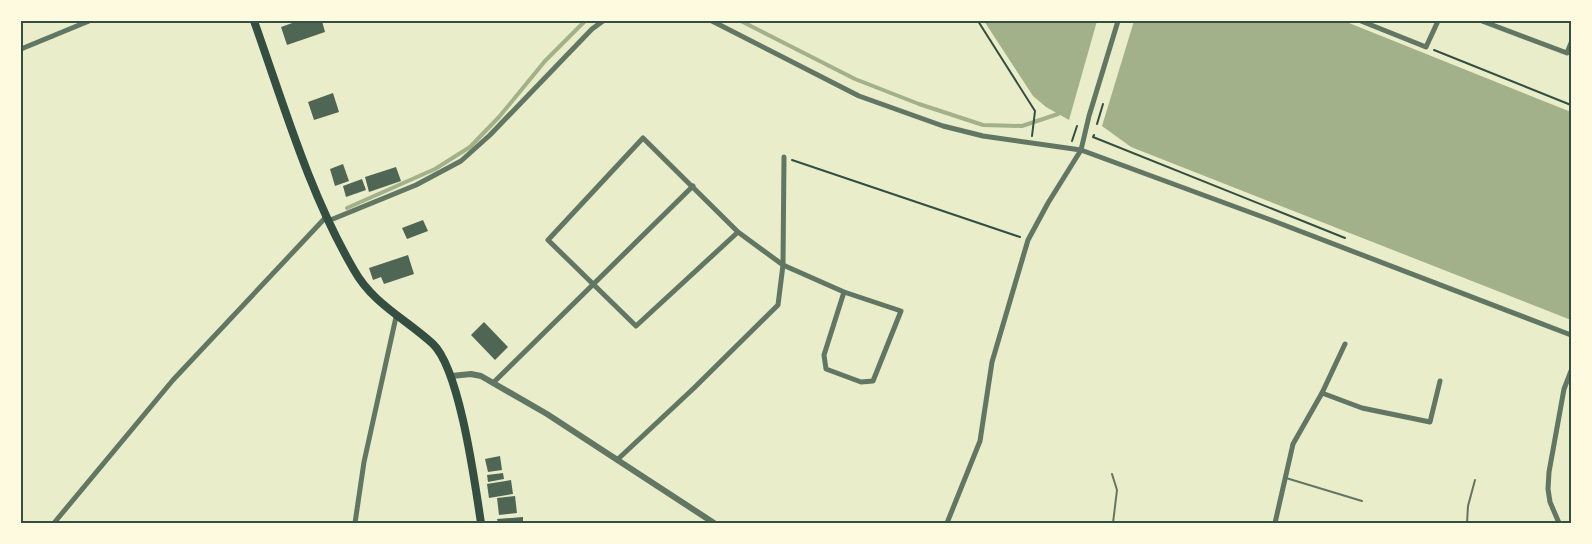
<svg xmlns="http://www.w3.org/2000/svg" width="1592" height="544" font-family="'Space Grotesk',sans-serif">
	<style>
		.water { fill: #a3b18a }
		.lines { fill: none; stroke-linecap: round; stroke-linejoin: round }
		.stream { stroke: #a3b18a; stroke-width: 4 }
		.building { fill: #4f6655 }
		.path { stroke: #344e41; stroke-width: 2 }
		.service { stroke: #617663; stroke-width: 2 }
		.minor { stroke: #617663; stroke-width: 5 }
		.tertiary { stroke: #617663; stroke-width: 6 }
		.primary { stroke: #344e41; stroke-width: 8 }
		.neatline { fill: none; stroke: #344e41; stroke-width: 2 }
	</style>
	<rect width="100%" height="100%" fill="#e9edc9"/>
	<!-- water -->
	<g class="water">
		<polygon points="984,21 1097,21 1069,120 1046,107 1033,96"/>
		<polygon points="1134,21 1344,21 1571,112 1571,320 1131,147 1102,126"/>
	</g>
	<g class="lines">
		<!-- stream -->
		<g class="stream">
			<polyline points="741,21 855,79 919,104 983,125 1022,126 1058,114"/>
			<polyline points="347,208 435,169 470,147 499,117 545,61 585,21"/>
		</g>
	</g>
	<!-- building -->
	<g class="building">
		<polygon points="298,21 322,21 325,32 287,45 281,27"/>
		<polygon points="333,93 339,112 314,120 308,102"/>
		<polygon points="343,164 349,181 335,186 330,169"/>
		<polygon points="396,167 401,181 369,192 365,177"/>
		<polygon points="362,179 366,190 346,197 343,186"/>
		<polygon points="423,220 428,231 407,239 402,228"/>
		<polygon points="408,255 414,274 384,284 381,277 373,280 369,268"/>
		<polygon points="484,322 508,347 495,360 471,335"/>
		<polygon points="500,456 502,470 488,472 485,459"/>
		<polygon points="503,473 504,479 488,482 487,475"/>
		<polygon points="511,480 513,494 489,498 487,484"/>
		<polygon points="515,496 517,513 499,515 497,498"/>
		<polygon points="523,517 523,523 498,523 497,519"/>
	</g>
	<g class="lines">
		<!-- path -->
		<g class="path">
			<polyline points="978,21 1035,111 1032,136"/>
			<polyline points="1434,50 1571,105"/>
			<polyline points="1097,124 1103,104"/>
			<polyline points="1094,135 1093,137 1345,238"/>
			<polyline points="1072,141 1077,126"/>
			<polyline points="792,160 1020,237"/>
		</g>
		<!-- service -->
		<g class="service">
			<polyline points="1112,474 1117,490 1113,523"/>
			<polyline points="1286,478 1362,501"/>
			<polyline points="1467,523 1468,506 1475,480"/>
		</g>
		<!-- minor -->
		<g class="minor">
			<polyline points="712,21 859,96 943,126 983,136 1081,150 1271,220 1571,335"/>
			<polyline points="1361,21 1426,47 1438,21"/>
			<polyline points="1482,21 1567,53 1571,43"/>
			<polyline points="21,49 89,21"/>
			<polyline points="328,221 416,185 461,161 490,135 592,29 603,21"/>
			<polyline points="738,232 636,326 548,240 643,138 738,232 783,265 844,292 901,311 873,381 861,382 826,369 824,355 844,292"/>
			<polyline points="1345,344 1322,393 1362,408 1430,422 1440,381"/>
			<polyline points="493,383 693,186"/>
			<polyline points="617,460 694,388 778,305 783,265 784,157"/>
			<polyline points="54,523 173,380 326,217"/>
			<polyline points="355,523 364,462 396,317"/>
			<polyline points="947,523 980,441 992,362 1028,240 1048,203 1081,150 1089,116 1118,21"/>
			<polyline points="1275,523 1293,444 1322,393"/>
			<polyline points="1559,523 1550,502 1548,489 1549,472 1564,389 1571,371"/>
		</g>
		<!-- tertiary -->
		<polyline class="tertiary" points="451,376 471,374 481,376 547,414 714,523"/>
		<!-- primary -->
		<path class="primary" d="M 254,21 C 284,105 309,193 354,270 C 373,304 406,319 433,344 C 460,370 475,484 481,523"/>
	</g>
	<!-- border -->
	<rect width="1592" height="544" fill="none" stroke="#fefae0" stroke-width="45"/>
	<rect x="22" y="22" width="1548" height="500" class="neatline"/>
</svg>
